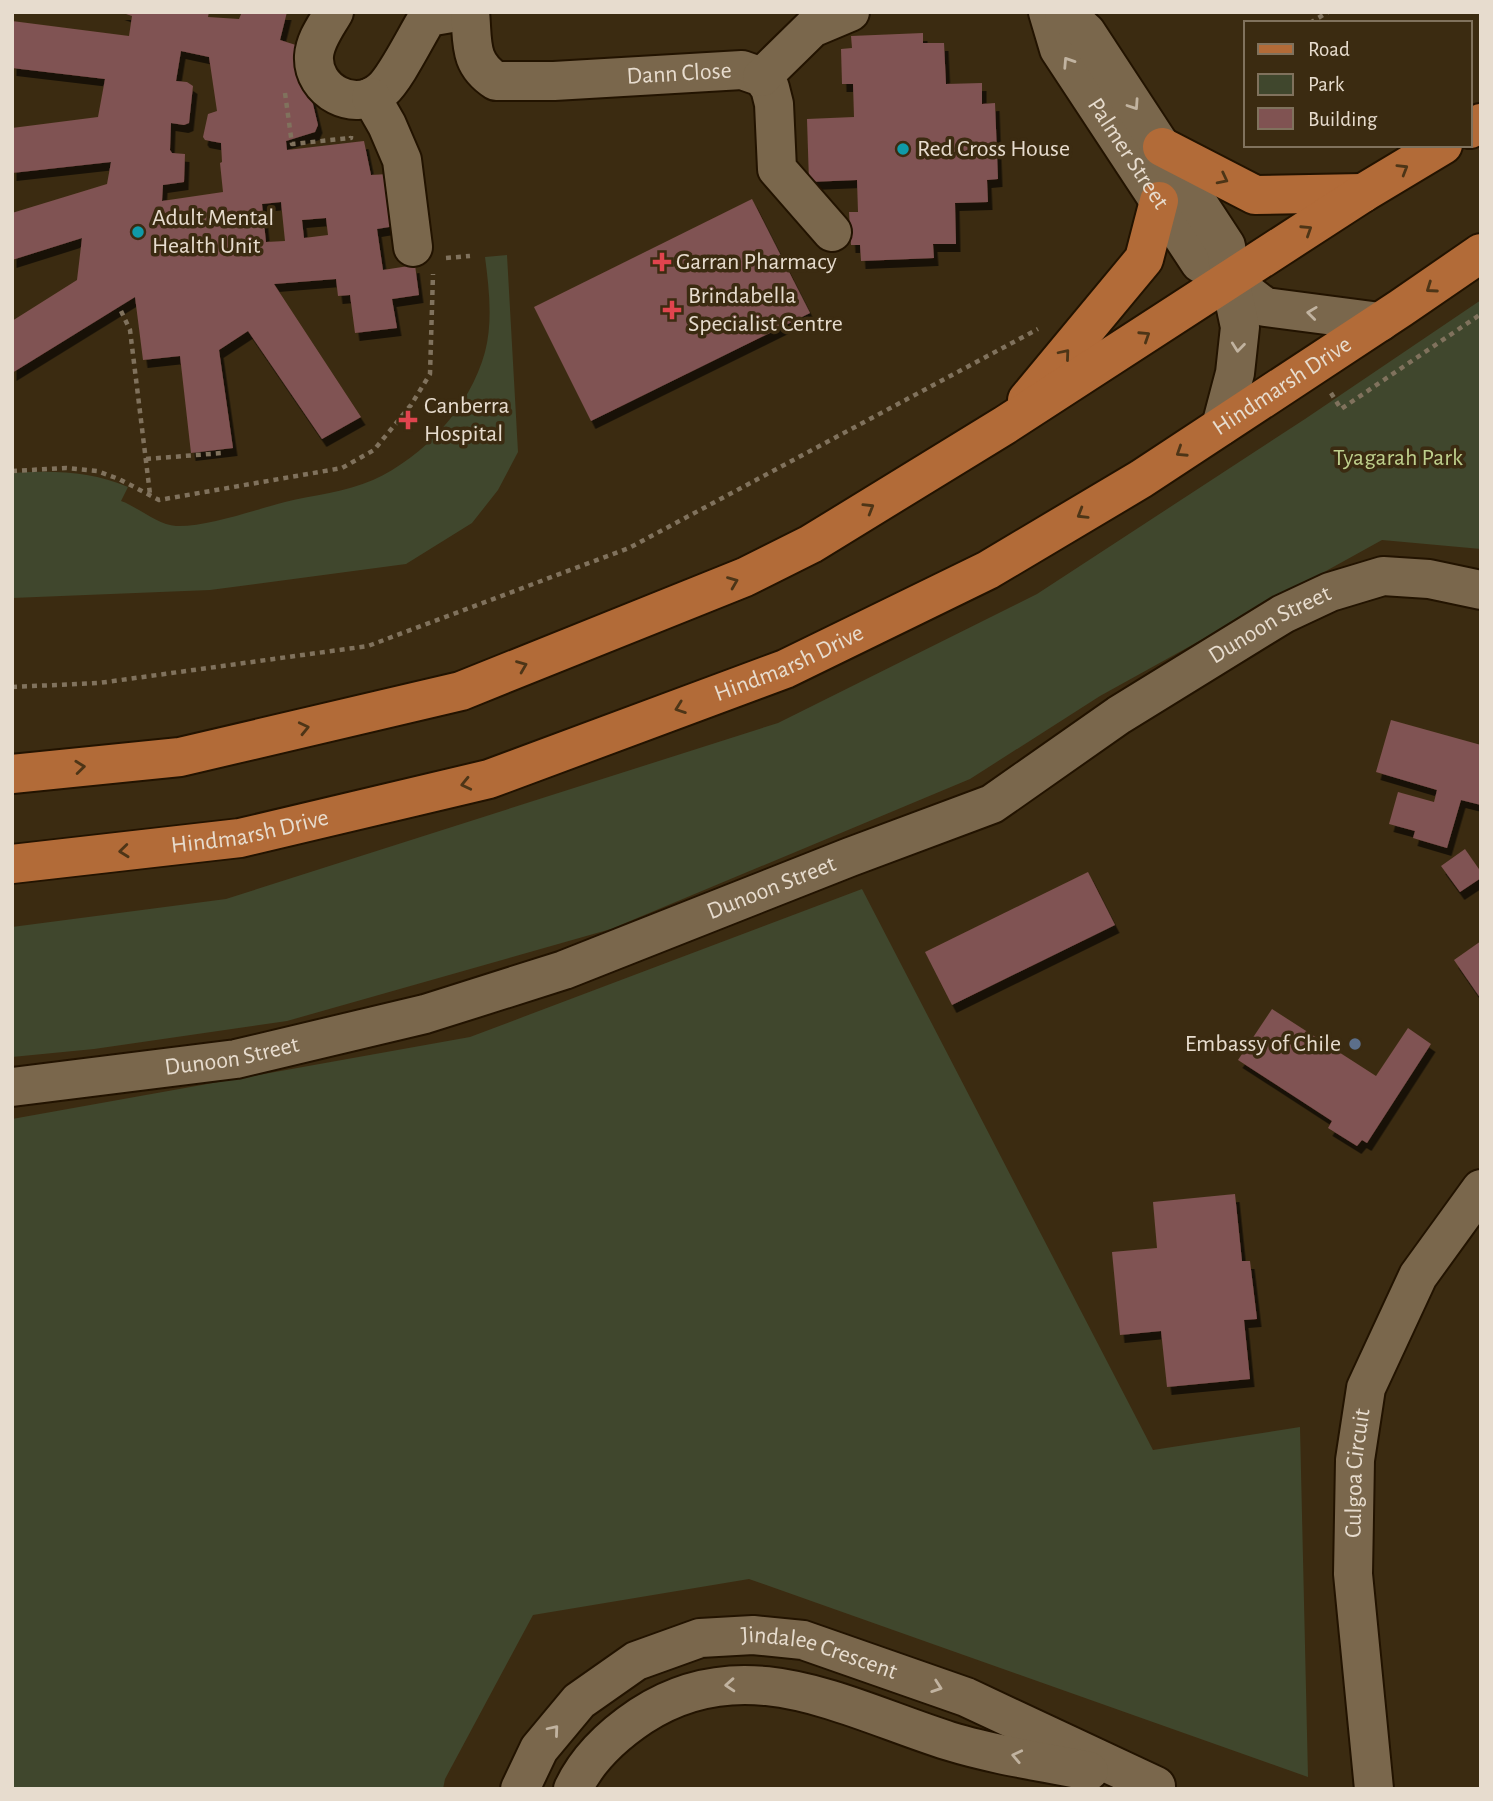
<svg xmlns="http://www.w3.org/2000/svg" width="1493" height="1801" font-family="'Alegreya Sans',sans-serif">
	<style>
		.green { fill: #40472d }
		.building { fill: #805352; fill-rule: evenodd; filter: url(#shadow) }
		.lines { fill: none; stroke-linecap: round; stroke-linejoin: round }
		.minor-casing { stroke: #221300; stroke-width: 42 }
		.major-casing { stroke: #221300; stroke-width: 42 }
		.path { stroke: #80725d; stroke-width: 4.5; stroke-dasharray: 5 5; stroke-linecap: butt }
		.minor { stroke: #7a674c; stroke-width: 38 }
		.major { stroke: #b26b38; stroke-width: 38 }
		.oneway { stroke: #c1b3a0 }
		.oneway2 { stroke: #4d3517 }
		.culture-dot { fill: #0f9aa8; stroke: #3b2b11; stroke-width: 2.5 }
		.health-dot { fill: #e0444e; stroke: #3b2b11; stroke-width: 2.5 }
		.service-dot { fill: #5c6f8a; stroke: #3b2b11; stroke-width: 2.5 }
		.labels { text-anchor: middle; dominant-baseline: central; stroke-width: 7; stroke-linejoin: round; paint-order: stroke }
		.street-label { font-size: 24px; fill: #e7dcce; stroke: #3b2b11 }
		.poi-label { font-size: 24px; fill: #e7dcce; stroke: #3b2b11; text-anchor: start }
		.park-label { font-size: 24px; fill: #becf8c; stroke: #3b2b11 }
	</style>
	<defs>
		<filter id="shadow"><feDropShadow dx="4.5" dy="8" stdDeviation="0" flood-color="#0009"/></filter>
	</defs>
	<rect width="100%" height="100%" fill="#3b2b11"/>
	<!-- green -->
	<g class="green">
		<path d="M 507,255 L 518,452 L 498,490 L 472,523 L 406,564 L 210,590 L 12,598 L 12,473 C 52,470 91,471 128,487 L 121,501 C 136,506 158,525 176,526 C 207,527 254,510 285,502 C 313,495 346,492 373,480 C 424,457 470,407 485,352 C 493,321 489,288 485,257 Z"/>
		<polygon points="1481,300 1481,549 1382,540 1100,696 970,779 611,929 287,1021 94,1049 12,1057 12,927 226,899 778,723 1037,594 1305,419"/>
		<polygon points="862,889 1153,1450 1300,1427 1308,1777 749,1579 533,1615 445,1779 443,1789 12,1789 12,1119 470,1037"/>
	</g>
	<!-- building -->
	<g class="building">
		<path d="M 120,12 L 209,12 L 208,17 L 239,19 L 242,12 L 287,12 L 280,40 L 299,46 L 318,125 L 315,132 L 286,141 L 287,150 L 364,141 L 371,175 L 388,174 L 395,226 L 377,229 L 383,270 L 415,265 L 419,295 L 392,299 L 397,328 L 355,333 L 350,295 L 338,296 L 336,279 L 274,284 L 361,417 L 322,439 L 248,331 L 219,350 L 233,448 L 191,453 L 180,356 L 143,360 L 135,297 L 12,373 L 12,321 L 77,280 L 82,238 L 12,260 L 12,213 L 107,184 L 111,162 L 12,173 L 12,128 L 98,117 L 105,79 L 12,68 L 12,21 L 129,36 L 132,16 ZM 181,51 L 209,57 L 217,111 L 208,114 L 203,137 L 205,140 L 221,143 L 222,162 L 220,163 L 223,192 L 162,201 L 163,185 L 184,182 L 185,154 L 172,153 L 170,150 L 171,123 L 184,125 L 189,123 L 193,86 L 187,82 L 176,81 ZM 281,202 L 285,241 L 266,242 L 262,204 ZM 326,218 L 328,235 L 304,238 L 302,220 Z"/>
		<polygon points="923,33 923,43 944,43 946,84 982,83 982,104 995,103 998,179 987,180 988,202 955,203 956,244 933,244 934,258 861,261 860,245 851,245 849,212 858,212 857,180 809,182 807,119 854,117 853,84 842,84 841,49 852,48 851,36"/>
		<polygon points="752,199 810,313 591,421 534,307"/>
		<polygon points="1391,720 1481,745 1481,805 1461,800 1447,848 1413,838 1415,831 1389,824 1398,792 1434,802 1437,790 1376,772"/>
		<polygon points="1465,849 1481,872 1481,878 1460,892 1441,866"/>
		<polygon points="1088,872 1115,925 952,1005 925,952"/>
		<polygon points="1481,941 1481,999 1454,960"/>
		<polygon points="1272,1009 1376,1076 1408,1028 1431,1044 1367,1143 1362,1140 1357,1146 1328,1128 1332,1121 1238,1060"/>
		<polygon points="1235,1194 1242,1261 1250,1261 1257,1319 1244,1320 1250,1379 1167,1387 1161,1331 1120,1335 1112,1252 1157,1248 1153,1202"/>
	</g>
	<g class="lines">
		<defs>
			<g id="minor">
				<path d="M 334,12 C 326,26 315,40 314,56 C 312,91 355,114 382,90 C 396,78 417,34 428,17 L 457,12"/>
				<path id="s1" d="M 470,12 C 473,42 468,63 496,81 L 554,81 L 742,70 L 762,77 L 770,88 L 774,104 L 777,169 L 832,232"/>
				<path id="s2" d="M 1048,12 L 1059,49 L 1200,263 L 1230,280 L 1265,307 L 1380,322"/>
				<polyline points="1064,12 1086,32 1226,246 1230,280 1240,327 1235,373 1221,426"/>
				<polyline points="762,77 812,28 850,12"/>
				<polyline points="371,97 387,125 402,160 413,247"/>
				<path id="s3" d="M 12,1087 L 236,1059 L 425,1014 L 564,970 L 850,857 L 992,804 L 1119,715 L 1283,614 L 1330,592 L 1383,576 L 1429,579 L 1481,590"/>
				<path id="s4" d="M 520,1789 L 539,1749 L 579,1701 L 636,1661 L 700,1638 L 753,1635 L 803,1640 L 966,1697 L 1156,1786"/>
				<path d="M 573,1789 C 587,1759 614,1734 641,1716 C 745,1648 845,1708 949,1741 C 994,1755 1043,1762 1089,1771"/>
				<path id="s5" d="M 1374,1789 L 1353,1574 L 1355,1460 L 1366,1388 L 1418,1276 L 1481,1189"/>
			</g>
			<g id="major">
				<polyline points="1470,129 1481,123"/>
				<polyline points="1162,147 1255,195 1363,193"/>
				<polyline points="1027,400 1144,259 1159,201"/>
				<polyline points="12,774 180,757 461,691 745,577 811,544 1005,425 1363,193 1443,145"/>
				<path id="s6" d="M 12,864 L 240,838 L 489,779 L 785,669 L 988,570 L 1141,479 L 1401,308 L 1481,253"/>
			</g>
		</defs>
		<!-- minor casing -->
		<use href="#minor" class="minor-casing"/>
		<!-- major casing -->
		<use href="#major" class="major-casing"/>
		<!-- path -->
		<g class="path">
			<polyline points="1310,23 1328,12"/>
			<polyline points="285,93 292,144 351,138 351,136"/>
			<polyline points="446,258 470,256"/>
			<polyline points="121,311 130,330 150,494"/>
			<polyline points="1331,393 1341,409 1481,314"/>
			<polyline points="146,459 222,453"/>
			<polyline points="12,471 66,468 97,471 119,479 159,500 342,468 374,450 411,405 430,374 433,274"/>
			<polyline points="12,687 99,683 368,646 629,548 1038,329"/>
		</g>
		<!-- minor -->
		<use href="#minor" class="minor"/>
		<!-- major -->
		<use href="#major" class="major"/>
	</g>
	<!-- one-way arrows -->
	<defs><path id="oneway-chevron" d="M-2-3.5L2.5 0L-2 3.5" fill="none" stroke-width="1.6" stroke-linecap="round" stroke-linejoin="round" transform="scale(1.75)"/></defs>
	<g class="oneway">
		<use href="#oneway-chevron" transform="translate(1068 62) rotate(-123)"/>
		<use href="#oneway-chevron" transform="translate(1134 105) rotate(56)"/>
		<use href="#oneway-chevron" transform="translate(1312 313) rotate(-173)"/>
		<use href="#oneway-chevron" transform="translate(1238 347) rotate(96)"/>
		<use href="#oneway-chevron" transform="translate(730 1685) rotate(176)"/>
		<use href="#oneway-chevron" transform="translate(937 1687) rotate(19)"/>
		<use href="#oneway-chevron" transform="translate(554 1730) rotate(-50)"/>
		<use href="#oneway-chevron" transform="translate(1017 1756) rotate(-168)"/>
	</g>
	<g class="oneway2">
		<use href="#oneway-chevron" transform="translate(1403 169) rotate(-31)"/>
		<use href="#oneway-chevron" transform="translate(1223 179) rotate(27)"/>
		<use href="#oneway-chevron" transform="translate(1307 230) rotate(-33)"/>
		<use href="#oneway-chevron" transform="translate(1431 288) rotate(145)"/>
		<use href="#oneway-chevron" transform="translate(1145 336) rotate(-33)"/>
		<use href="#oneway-chevron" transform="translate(1065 354) rotate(-50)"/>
		<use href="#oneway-chevron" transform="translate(1181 452) rotate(147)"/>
		<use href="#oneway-chevron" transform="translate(869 508) rotate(-31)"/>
		<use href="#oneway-chevron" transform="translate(1082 514) rotate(149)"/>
		<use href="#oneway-chevron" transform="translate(733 582) rotate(-22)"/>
		<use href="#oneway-chevron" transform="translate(522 666) rotate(-22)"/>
		<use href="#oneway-chevron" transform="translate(680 708) rotate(160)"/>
		<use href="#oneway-chevron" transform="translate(304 728) rotate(-13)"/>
		<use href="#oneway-chevron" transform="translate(80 767) rotate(-6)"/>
		<use href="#oneway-chevron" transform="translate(466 784) rotate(167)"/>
		<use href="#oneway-chevron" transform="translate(124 851) rotate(174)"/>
	</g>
	<!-- markers -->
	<g class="culture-dot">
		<circle cx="903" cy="149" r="7"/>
		<circle cx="138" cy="232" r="7"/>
	</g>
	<g class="health-dot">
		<path d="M658.5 251.5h7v7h7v7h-7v7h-7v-7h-7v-7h7z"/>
		<path d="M668.5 299.5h7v7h7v7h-7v7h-7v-7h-7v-7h7z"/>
		<path d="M404.5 409.5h7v7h7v7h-7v7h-7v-7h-7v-7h7z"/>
	</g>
	<circle class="service-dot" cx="1355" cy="1044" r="7"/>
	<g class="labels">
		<!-- street labels -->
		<g class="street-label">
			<text stroke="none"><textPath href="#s1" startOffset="261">Dann Close</textPath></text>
			<text stroke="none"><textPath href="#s2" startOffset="164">Palmer Street</textPath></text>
			<text stroke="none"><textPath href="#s6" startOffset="1374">Hindmarsh Drive</textPath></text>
			<text stroke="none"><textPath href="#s3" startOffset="1356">Dunoon Street</textPath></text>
			<text stroke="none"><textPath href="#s6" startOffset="807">Hindmarsh Drive</textPath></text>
			<text stroke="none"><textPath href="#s6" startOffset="240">Hindmarsh Drive</textPath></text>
			<text stroke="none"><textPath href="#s3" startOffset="789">Dunoon Street</textPath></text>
			<text stroke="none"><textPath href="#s3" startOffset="222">Dunoon Street</textPath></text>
			<text stroke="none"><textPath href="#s5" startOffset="317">Culgoa Circuit</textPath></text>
			<text stroke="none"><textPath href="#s4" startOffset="366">Jindalee Crescent</textPath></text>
		</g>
		<!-- poi labels -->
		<g class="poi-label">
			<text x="917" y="149">Red Cross House</text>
			<text x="152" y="218">Adult Mental<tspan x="152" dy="28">Health Unit</tspan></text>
			<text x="676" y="262">Garran Pharmacy</text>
			<text x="688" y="296">Brindabella<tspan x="688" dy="28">Specialist Centre</tspan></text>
			<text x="424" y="406">Canberra<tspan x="424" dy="28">Hospital</tspan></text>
			<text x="1341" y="1044" text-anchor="end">Embassy of Chile</text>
		</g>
		<!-- park labels -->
		<g class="park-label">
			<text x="1398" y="458">Tyagarah Park</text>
		</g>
	</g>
	<!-- border -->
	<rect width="1493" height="1801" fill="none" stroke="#e7dcce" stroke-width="28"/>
	<!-- legend -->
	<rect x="1244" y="21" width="228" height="126" fill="#3b2b11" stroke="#80725d" stroke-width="2"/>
	<rect x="1258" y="44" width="35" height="10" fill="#b26b38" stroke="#80725d" stroke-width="2"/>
	<text x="1308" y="56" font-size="21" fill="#e7dcce">Road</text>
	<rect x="1258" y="74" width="35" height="21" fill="#40472d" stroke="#80725d" stroke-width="2"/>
	<text x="1308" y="91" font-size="21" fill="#e7dcce">Park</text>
	<rect x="1258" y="108" width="35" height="21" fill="#805352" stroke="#80725d" stroke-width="2"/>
	<text x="1308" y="126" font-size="21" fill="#e7dcce">Building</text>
</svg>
